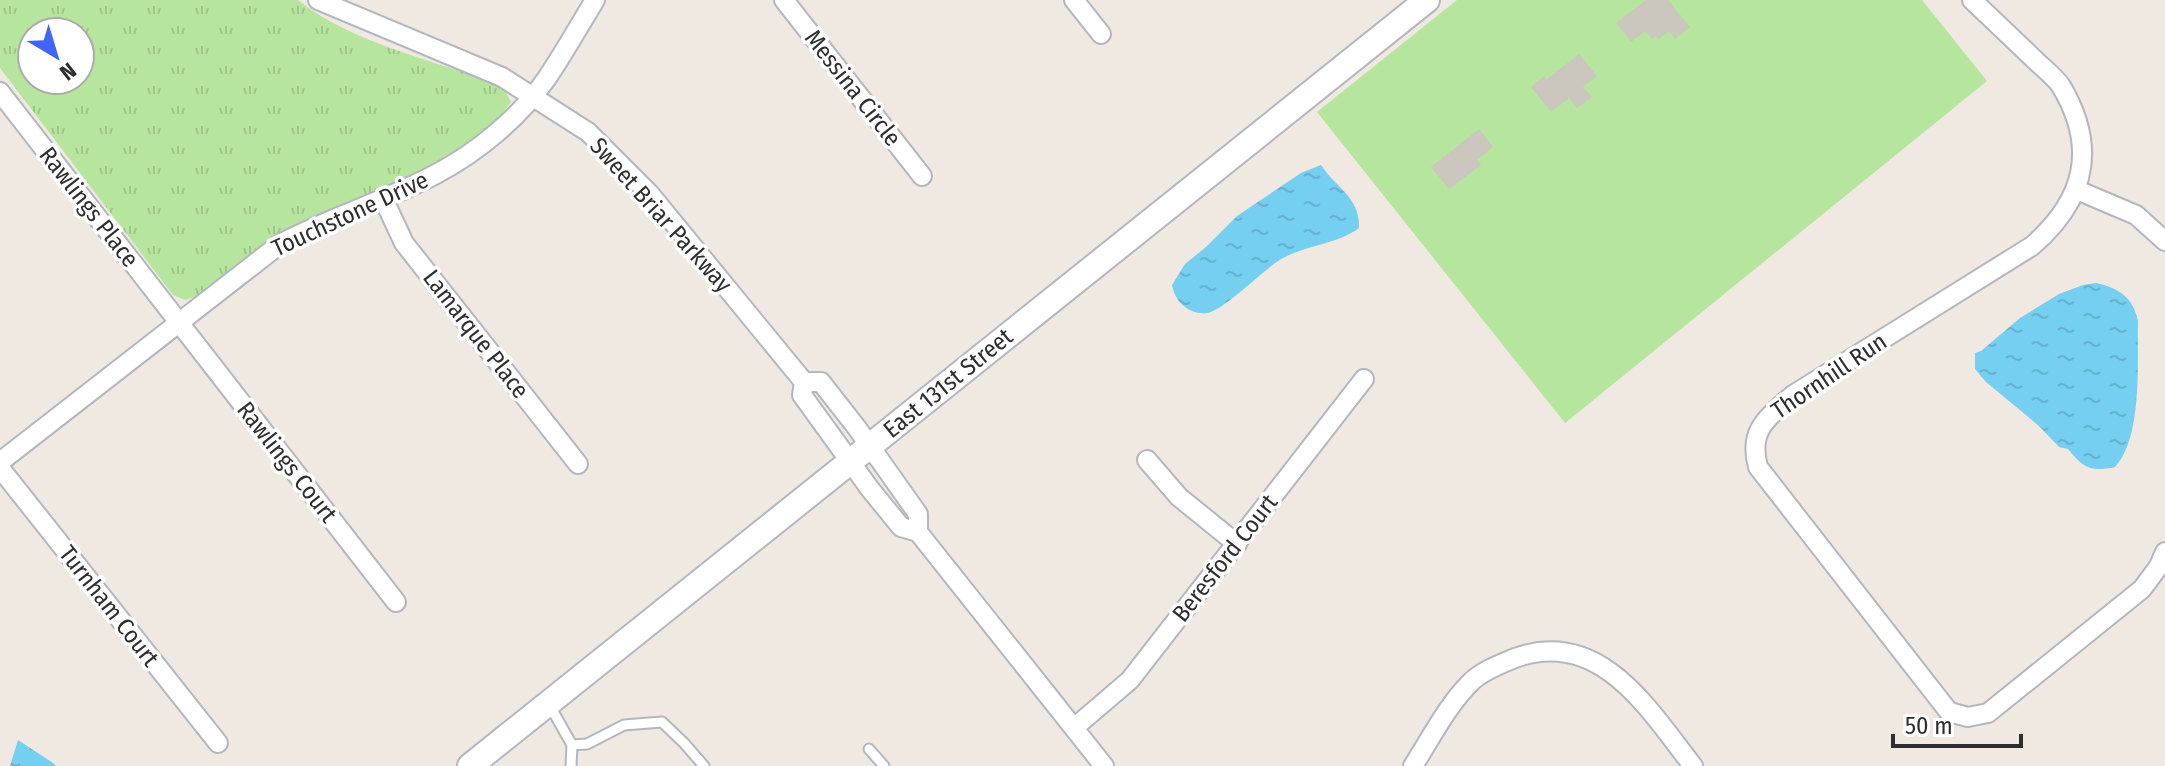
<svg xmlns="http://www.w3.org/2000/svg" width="2165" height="766" font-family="'Fira Sans Condensed',sans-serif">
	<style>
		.grass { fill: #b6e59e }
		.park { fill: url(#park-tufts); fill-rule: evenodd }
		.water { fill: url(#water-ripples) }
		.building { fill: #cbc7bf }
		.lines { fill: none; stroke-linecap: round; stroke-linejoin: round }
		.lane-casing { stroke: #b4b7c1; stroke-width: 13 }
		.street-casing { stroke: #b4b7c1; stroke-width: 22 }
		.secondary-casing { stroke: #b4b7c1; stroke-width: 28 }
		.lane { stroke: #fff; stroke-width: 9 }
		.street { stroke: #fff; stroke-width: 18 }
		.secondary { stroke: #fff; stroke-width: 24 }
		.labels { text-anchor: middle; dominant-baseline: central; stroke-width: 7; stroke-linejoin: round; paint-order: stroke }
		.street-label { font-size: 24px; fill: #2e2e2e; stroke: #fff }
	</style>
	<defs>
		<pattern id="park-tufts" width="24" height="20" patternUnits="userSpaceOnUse" patternTransform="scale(2)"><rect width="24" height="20" fill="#b6e59e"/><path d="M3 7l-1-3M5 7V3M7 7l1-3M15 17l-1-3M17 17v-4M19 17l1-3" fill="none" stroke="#9dc588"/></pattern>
		<pattern id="water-ripples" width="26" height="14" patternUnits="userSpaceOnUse" patternTransform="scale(2)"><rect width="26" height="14" fill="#75cff0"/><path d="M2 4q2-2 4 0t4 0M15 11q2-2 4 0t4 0" fill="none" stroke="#66b2ce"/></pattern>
	</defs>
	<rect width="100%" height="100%" fill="#efe9e1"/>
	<!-- grass -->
	<polygon class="grass" points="1457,0 1922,0 1987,81 1565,423 1317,112"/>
	<!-- park -->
	<path class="park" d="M 0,0 L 298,0 C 350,42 432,60 495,83 L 504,89 L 511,102 L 492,127 L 416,175 L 358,197 L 256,250 L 197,296 L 185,300 L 173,295 L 0,68 ZM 32,32 L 80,32 L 80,80 L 32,80 Z"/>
	<!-- water -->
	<g class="water">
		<path d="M 1321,165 C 1336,188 1360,197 1359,228 C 1336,245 1303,245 1278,261 C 1263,271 1221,312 1207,313 C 1189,315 1175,302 1172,285 L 1185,264 L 1206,247 L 1237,216 L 1301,173 Z"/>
		<path d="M 2096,283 C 2119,288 2133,297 2138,321 C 2137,361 2143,437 2115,467 C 2091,472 2084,469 2068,449 L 2059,447 L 2039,426 L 1986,382 L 1975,369 L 1975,353 L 1981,351 L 2020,318 L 2059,294 L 2083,285 Z"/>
		<polygon points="18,740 53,763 56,766 10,766"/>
	</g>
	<!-- building -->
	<g class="building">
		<polygon points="1646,0 1668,0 1690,27 1675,39 1669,31 1659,39 1656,36 1652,39 1645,31 1631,42 1616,23"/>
		<polygon points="1579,54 1597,76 1583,87 1592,97 1577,108 1569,98 1551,112 1531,87 1544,76 1546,80"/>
		<polygon points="1479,129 1493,147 1477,160 1481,165 1449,189 1431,167"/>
	</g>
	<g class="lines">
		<defs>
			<g id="lane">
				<polyline points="550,706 572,745 571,766"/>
				<polyline points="572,745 587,744 624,725 662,722 684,743 704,766"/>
				<polyline points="869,749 884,766"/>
			</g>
			<g id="street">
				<polyline points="318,0 502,77 588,132 649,193 804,382 821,382 857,428 918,514 918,532"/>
				<polyline points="784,0 922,176"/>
				<polyline points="1074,0 1101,34"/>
				<path d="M 1972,0 C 1993,20 2014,40 2035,60 C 2043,68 2055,77 2061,86 C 2098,148 2085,200 2032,246 L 1793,395 C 1767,418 1748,430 1758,467 L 1949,712 L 1968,717 L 1988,713 L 2142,589 L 2159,566 L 2165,552"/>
				<polyline points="0,92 396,602"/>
				<polyline points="2077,190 2136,215 2165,241"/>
				<polyline points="383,198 404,243 578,464"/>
				<polyline points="804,382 802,395 870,489 901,527 918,532 1104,766"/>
				<polyline points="1147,460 1179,497 1237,544"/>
				<path d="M 0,462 L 280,244 C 330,217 386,201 436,174 C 478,152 520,117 547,78 C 564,53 579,26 595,0"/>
				<polyline points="0,468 218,743"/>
				<polyline points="1075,727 1130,680 1364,379"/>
				<path d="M 1413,766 C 1431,738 1448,704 1472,681 C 1484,670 1501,664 1515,658 C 1600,627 1649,710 1693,766"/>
			</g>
			<polyline id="secondary" points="470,766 1427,0"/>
		</defs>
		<!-- lane casing -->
		<use href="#lane" class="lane-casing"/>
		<!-- street casing -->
		<use href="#street" class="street-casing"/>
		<!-- secondary casing -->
		<use href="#secondary" class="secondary-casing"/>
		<!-- lane -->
		<use href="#lane" class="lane"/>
		<!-- street -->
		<use href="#street" class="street"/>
		<!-- secondary -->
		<use href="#secondary" class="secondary"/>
	</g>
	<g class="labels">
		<!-- street labels -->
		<g class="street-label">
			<text transform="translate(853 88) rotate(52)">Messina Circle</text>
			<text transform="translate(89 207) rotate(52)">Rawlings Place</text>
			<text transform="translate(350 214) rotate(-25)">Touchstone Drive</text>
			<text transform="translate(661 215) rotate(48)">Sweet Briar Parkway</text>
			<text transform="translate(476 334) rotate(52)">Lamarque Place</text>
			<text transform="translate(1829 376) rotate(-34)">Thornhill Run</text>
			<text transform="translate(948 383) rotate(-39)">East 131st Street</text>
			<text transform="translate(287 462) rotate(52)">Rawlings Court</text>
			<text transform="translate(1225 558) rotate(-52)">Beresford Court</text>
			<text transform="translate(109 606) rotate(52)">Turnham Court</text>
		</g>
	</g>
	<!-- north arrow -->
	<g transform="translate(56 56) rotate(142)"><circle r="38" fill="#ffffff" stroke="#ababab" stroke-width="2"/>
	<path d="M0-6L14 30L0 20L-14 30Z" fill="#4264fb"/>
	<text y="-12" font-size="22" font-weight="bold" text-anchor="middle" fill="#2e2e2e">N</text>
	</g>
	<!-- scale -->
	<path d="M1893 734v12h128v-12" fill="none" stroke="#2e2e2e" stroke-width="4"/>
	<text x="1905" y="734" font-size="24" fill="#2e2e2e" stroke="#ffffff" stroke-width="6" paint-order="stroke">50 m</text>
</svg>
